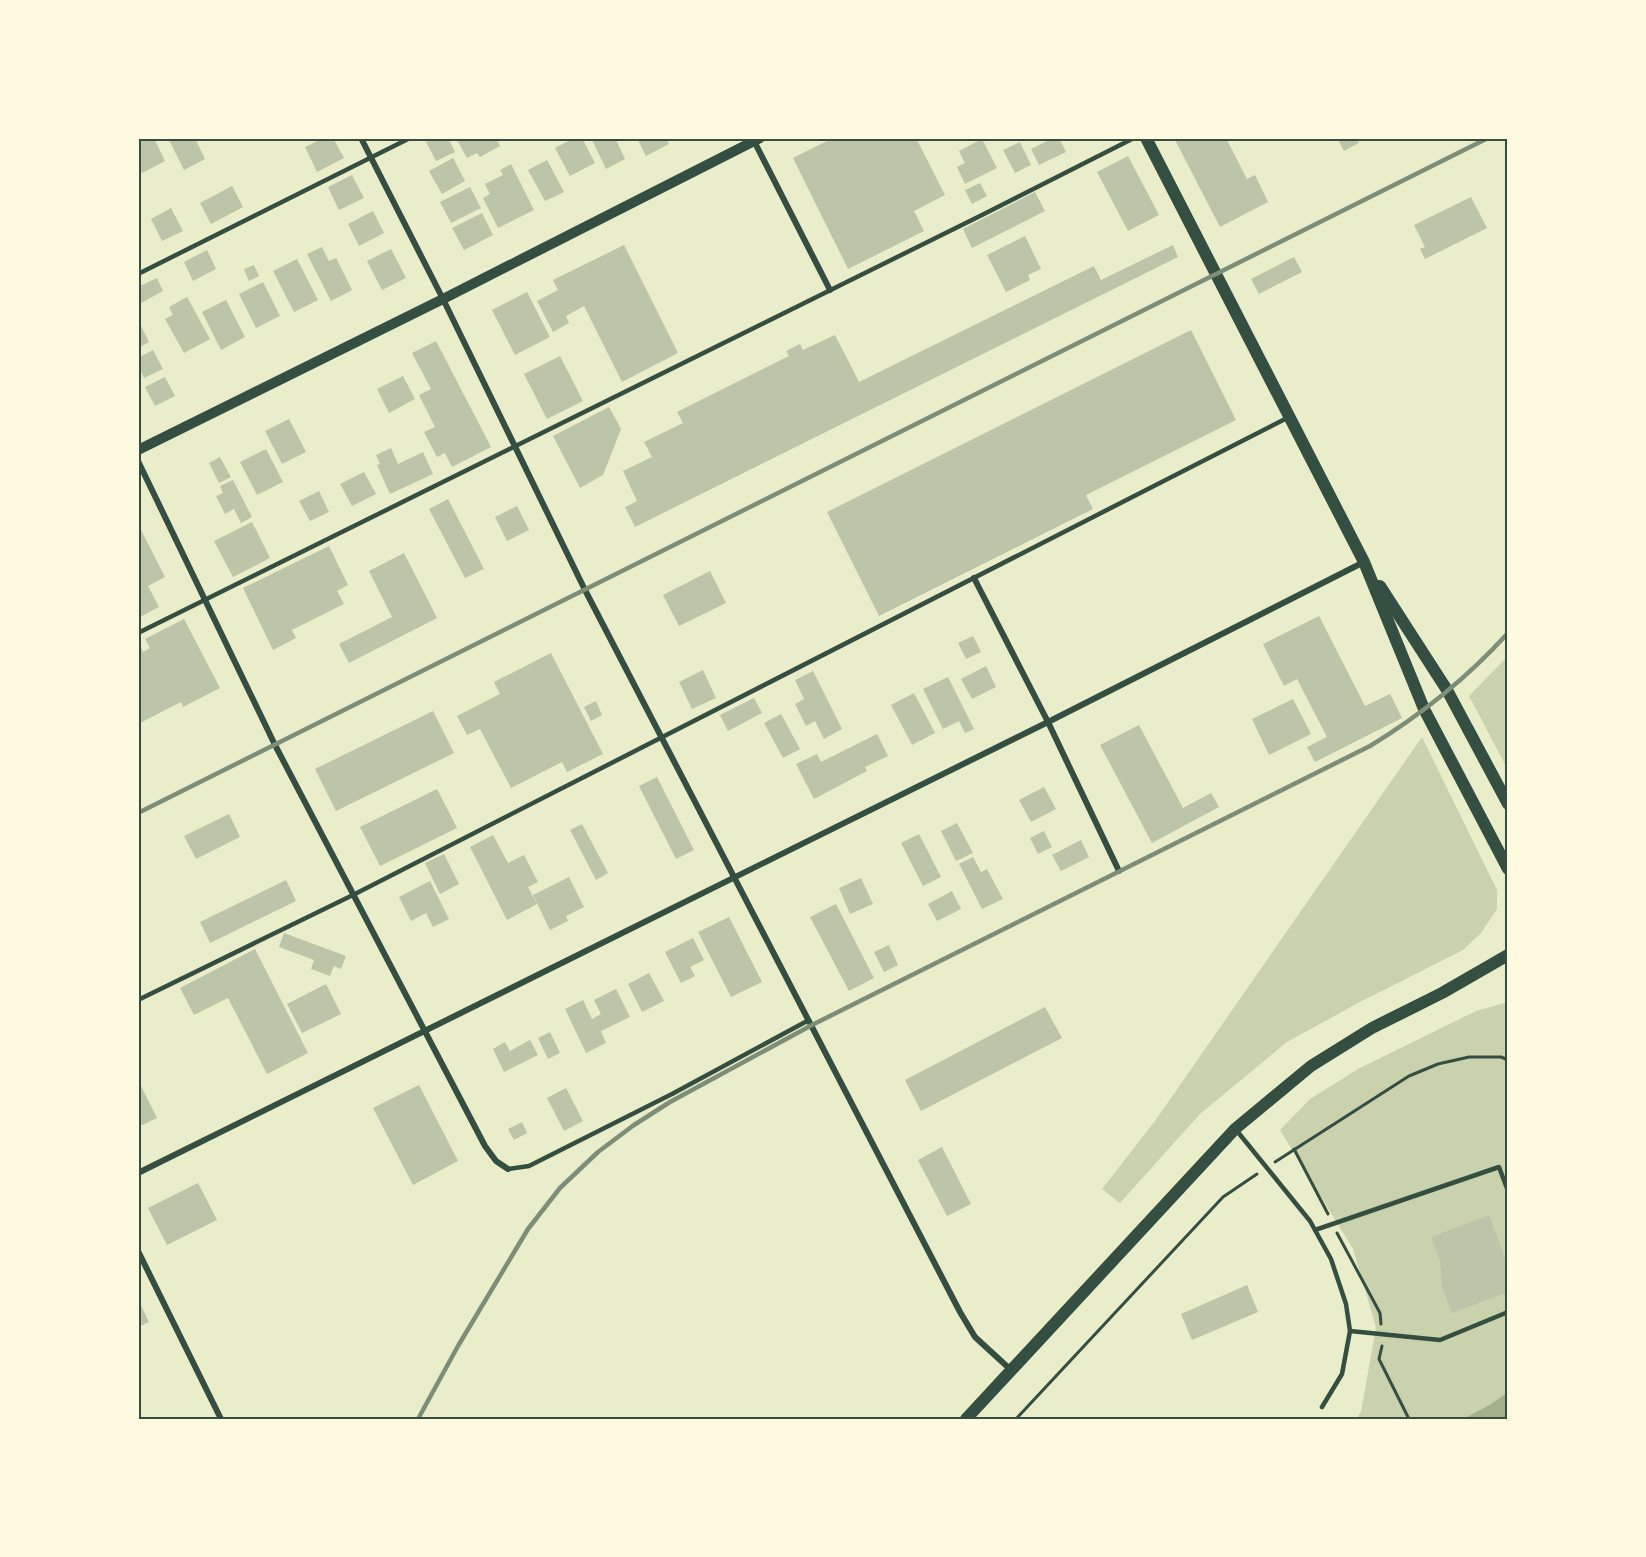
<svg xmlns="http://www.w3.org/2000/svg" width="1646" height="1557" font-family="Roboto,sans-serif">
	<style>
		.green { fill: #cad2ad }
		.water { fill: #a3b18a }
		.building { fill: #bcc5a7 }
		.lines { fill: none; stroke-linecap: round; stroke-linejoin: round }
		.path { stroke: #344e41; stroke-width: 3 }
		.service { stroke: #344e41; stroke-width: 4.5 }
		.minor { stroke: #344e41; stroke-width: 6 }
		.tertiary { stroke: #344e41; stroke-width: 10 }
		.secondary { stroke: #344e41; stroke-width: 12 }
		.rail { stroke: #7c8e77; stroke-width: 4.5 }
		.neatline { fill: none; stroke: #344e41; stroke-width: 2 }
	</style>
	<rect width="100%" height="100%" fill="#e9edc9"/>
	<!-- green -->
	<g class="green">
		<polygon points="1508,656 1508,770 1469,696"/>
		<polygon points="1422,737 1497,890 1497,909 1481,933 1463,950 1360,1002 1287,1042 1200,1114 1120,1203 1102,1189 1155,1121"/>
		<polygon points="1508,1002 1508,1392 1491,1404 1463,1419 1356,1419 1361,1412 1376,1327 1353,1249 1280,1130 1310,1099 1358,1069 1476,1011"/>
	</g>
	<!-- water -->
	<polygon class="water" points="1508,1392 1508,1419 1463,1419 1491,1404"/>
	<!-- building -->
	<g class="building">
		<polygon points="138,138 154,138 165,161 142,173 138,166"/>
		<polygon points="168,138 195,138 205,159 184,170"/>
		<polygon points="324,138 333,138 344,158 317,172 305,147"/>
		<polygon points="434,138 448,138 455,152 436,161 426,142"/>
		<polygon points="456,138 496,138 500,146 480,157 477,153 467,158"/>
		<polygon points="574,138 582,138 595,163 570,176 555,148"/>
		<polygon points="591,138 615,138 625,159 606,169"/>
		<polygon points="637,138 666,138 669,144 646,156"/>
		<polygon points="833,138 916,138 945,195 914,211 924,231 848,269 793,158"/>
		<polygon points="1053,138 1059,138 1066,152 1039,165 1031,149"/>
		<polygon points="1174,138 1226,138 1247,179 1255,175 1268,202 1220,227"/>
		<polygon points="1337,138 1357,138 1359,143 1344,151"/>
		<polygon points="982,139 997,168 965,184 957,167 965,163 959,151"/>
		<polygon points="1020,142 1031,165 1015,173 1003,150"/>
		<polygon points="1128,156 1159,215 1128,231 1097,172"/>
		<polygon points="453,158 465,181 442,194 429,171"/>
		<polygon points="547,160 564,192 545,201 528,170"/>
		<polygon points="511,164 534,210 498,228 483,198 490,194 485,184 503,175 500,170"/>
		<polygon points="352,175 364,198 339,210 328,187"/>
		<polygon points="980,183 987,196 972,204 965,190"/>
		<polygon points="232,186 243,207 211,224 200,203"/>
		<polygon points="470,187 481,208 451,223 440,202"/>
		<polygon points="1035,192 1045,211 972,248 963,229"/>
		<polygon points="1471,197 1487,228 1425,259 1420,249 1425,247 1414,225"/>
		<polygon points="171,208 183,231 162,241 151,219"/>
		<polygon points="373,211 384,233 359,246 348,224"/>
		<polygon points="482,213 493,235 464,250 452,228"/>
		<polygon points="1025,236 1041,269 1028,275 1030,280 1006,292 987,255"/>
		<polygon points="624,245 678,353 622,382 584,306 566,316 569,323 553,332 537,301 558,290 553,280"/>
		<polygon points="1173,245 1178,257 635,527 625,507 637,501 623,471 652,457 644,442 683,423 677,412 789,356 786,351 800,344 803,350 835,335 859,382 1094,266 1101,280"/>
		<polygon points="322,247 329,261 336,258 352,290 331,301 307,254"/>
		<polygon points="391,249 406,278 382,290 367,261"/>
		<polygon points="207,250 216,269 193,281 184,262"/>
		<polygon points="1294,257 1302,272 1259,294 1251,279"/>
		<polygon points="297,259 318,300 294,312 273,271"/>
		<polygon points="254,265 259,276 249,281 244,269"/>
		<polygon points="157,278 163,291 141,303 138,297 138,287"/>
		<polygon points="263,282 280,316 256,328 239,294"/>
		<polygon points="527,292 550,337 515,355 492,310"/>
		<polygon points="187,297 210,339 184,353 165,319 173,315 169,307"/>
		<polygon points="226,300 245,337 221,350 202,312"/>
		<polygon points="140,324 149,342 138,348 138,325"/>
		<polygon points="1191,330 1236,420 1086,495 1093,509 879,616 827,512"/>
		<polygon points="436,341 491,447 452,467 445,453 437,457 424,432 435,427 419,395 431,389 412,353"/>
		<polygon points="153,350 163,369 144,378 138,365 138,358"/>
		<polygon points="560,356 583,401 547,419 524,374"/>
		<polygon points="403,376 415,399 389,413 377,389"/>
		<polygon points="165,377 175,396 155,406 145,387"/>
		<polygon points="609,407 621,429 603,475 580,488 553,436"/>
		<polygon points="289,419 306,452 282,464 265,431"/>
		<polygon points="391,448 398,464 423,452 433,474 390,494 377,465 380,464 376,455"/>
		<polygon points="266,449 283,482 257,495 240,462"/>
		<polygon points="220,457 231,477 219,483 209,463"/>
		<polygon points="364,472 376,494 352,506 340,484"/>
		<polygon points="233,480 252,517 241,523 234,509 225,514 216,496 223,493 220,486"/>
		<polygon points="319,491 329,512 310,521 299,501"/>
		<polygon points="448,499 484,569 465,578 429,509"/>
		<polygon points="517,506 529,530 507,541 495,517"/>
		<polygon points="252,522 270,558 233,577 214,541"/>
		<polygon points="138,524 165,577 148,586 159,607 138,618"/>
		<polygon points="329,546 348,585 337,591 344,604 292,630 296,638 273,650 243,588"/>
		<polygon points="404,553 437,618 349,663 339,644 392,617 369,571"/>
		<polygon points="710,571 726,603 679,626 663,595"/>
		<polygon points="1319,616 1365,706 1390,694 1402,718 1315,762 1307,747 1327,737 1297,679 1284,686 1263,644"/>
		<polygon points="184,619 220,688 183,707 181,702 138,724 138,641 143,652 150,648 145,639"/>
		<polygon points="973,636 981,652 966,659 958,643"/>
		<polygon points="551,653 603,754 567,772 562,762 511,788 480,729 467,735 457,716 500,694 494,682"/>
		<polygon points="986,666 996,687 972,699 961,679"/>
		<polygon points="703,670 716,698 692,709 679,682"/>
		<polygon points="813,671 842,729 824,739 815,721 806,726 795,704 804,699 795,680"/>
		<polygon points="948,677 974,729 965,733 959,721 943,729 923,689"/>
		<polygon points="914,693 935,733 912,745 891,705"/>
		<polygon points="754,698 762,713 728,731 720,715"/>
		<polygon points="1293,699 1311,734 1269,755 1252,719"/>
		<polygon points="596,701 602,715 591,721 584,707"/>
		<polygon points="433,711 454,753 336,811 315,769"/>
		<polygon points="781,714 800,749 783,758 764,723"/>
		<polygon points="1139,725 1183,808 1211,793 1219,807 1152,843 1100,745"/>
		<polygon points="877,734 888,756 865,767 867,771 814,799 796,764 817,754 821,762"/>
		<polygon points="657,777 694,850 676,859 639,786"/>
		<polygon points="1044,787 1056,809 1031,822 1019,800"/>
		<polygon points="437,789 457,828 380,866 360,827"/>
		<polygon points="229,814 240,837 196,859 184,836"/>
		<polygon points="957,823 973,853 956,861 941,831"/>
		<polygon points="582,824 608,873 596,880 570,830"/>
		<polygon points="1044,831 1052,847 1038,854 1030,838"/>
		<polygon points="919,834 941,877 923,886 901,843"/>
		<polygon points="493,835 508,863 524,855 538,882 528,887 537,904 507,920 470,847"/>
		<polygon points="1081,840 1089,857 1061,871 1052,855"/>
		<polygon points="444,854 459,884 440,894 425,863"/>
		<polygon points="973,857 981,872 987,869 1003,899 982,909 959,864"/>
		<polygon points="569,877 584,907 566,916 568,921 550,930 533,895"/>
		<polygon points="861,878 873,904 850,914 839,888"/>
		<polygon points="286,880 296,901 210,943 200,922"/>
		<polygon points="430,881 449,919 433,927 426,913 411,921 399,897"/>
		<polygon points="952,891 961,909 937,921 928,904"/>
		<polygon points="836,904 874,978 849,991 810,917"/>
		<polygon points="729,917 762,982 731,997 698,932"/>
		<polygon points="284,933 346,956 341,969 334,966 330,976 311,969 314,960 279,947"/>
		<polygon points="693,938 704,960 690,967 695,976 681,983 665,952"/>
		<polygon points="889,945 898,965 884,972 874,952"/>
		<polygon points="255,949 308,1053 267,1074 228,998 194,1015 180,988"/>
		<polygon points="649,973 664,1001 642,1012 628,984"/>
		<polygon points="326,984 341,1014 302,1033 287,1004"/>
		<polygon points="616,989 630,1017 601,1031 606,1043 586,1053 565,1009 583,1000 592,1019 601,1014 594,1000"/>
		<polygon points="1045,1007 1062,1038 921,1111 905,1080"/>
		<polygon points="550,1032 560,1053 548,1059 538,1038"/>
		<polygon points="530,1040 538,1055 504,1072 493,1049 505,1042 510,1051"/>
		<polygon points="138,1080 157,1118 138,1127"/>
		<polygon points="419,1085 458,1161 413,1185 373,1108"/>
		<polygon points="566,1088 583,1121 564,1131 547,1098"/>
		<polygon points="522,1122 527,1133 514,1140 508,1129"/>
		<polygon points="942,1147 971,1204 947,1216 918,1160"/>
		<polygon points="198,1183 217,1220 167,1245 148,1208"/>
		<polygon points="1489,1215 1508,1266 1508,1292 1452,1313 1442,1287 1440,1261 1431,1237"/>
		<polygon points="1247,1285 1258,1312 1192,1340 1181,1314"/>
		<polygon points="138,1299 149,1322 138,1327"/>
	</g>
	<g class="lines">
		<!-- path -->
		<g class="path">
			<polyline points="1294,1149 1328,1214"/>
			<polyline points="1275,1162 1409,1076 1438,1064 1469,1057 1501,1057 1508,1060"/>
			<polyline points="1337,1233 1380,1313 1381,1324"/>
			<polyline points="1382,1346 1379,1359 1409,1419"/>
			<polyline points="1016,1419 1223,1197 1257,1174"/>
		</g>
		<!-- service -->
		<g class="service">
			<polyline points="138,274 410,138"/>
			<polyline points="138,633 980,216 1134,138"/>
			<polyline points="138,1000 353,895 1287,418"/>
			<polyline points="1237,1131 1310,1221 1331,1259 1346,1304 1350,1331 1342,1374 1322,1407"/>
			<polyline points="508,1169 529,1166 672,1094 809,1020"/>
			<polyline points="1315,1230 1499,1167 1508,1191"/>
			<polyline points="1350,1331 1440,1340 1508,1312"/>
		</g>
		<!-- minor -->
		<g class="minor">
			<polyline points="361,138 443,299 585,590 960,1312 975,1337 1011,1370"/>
			<polyline points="753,139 830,290"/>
			<polyline points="138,461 275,745 485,1146 496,1161 508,1169"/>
			<polyline points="974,578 1048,722 1119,871"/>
			<polyline points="138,1173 1048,722 1364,562"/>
			<polyline points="138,1251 221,1419"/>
		</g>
		<!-- tertiary -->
		<polyline class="tertiary" points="138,450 443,299 760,138"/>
		<!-- secondary -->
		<g class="secondary">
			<polyline points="1146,138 1364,562 1424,709 1508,869"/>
			<polyline points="1380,586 1447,690 1508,804"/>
			<polyline points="966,1419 1235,1129 1311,1066 1372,1028 1442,993 1508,955"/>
		</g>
		<!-- rail -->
		<g class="rail">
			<polyline points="138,813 1488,138"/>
			<path d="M 418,1419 L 458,1346 L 528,1229 L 560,1188 L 598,1152 L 634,1125 L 670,1102 L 812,1025 L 1370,746 C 1421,715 1468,677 1508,633"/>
		</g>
	</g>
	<!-- border -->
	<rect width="1646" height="1557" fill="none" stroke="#fefae0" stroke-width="279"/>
	<rect x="140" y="140" width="1366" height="1278" class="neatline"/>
</svg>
